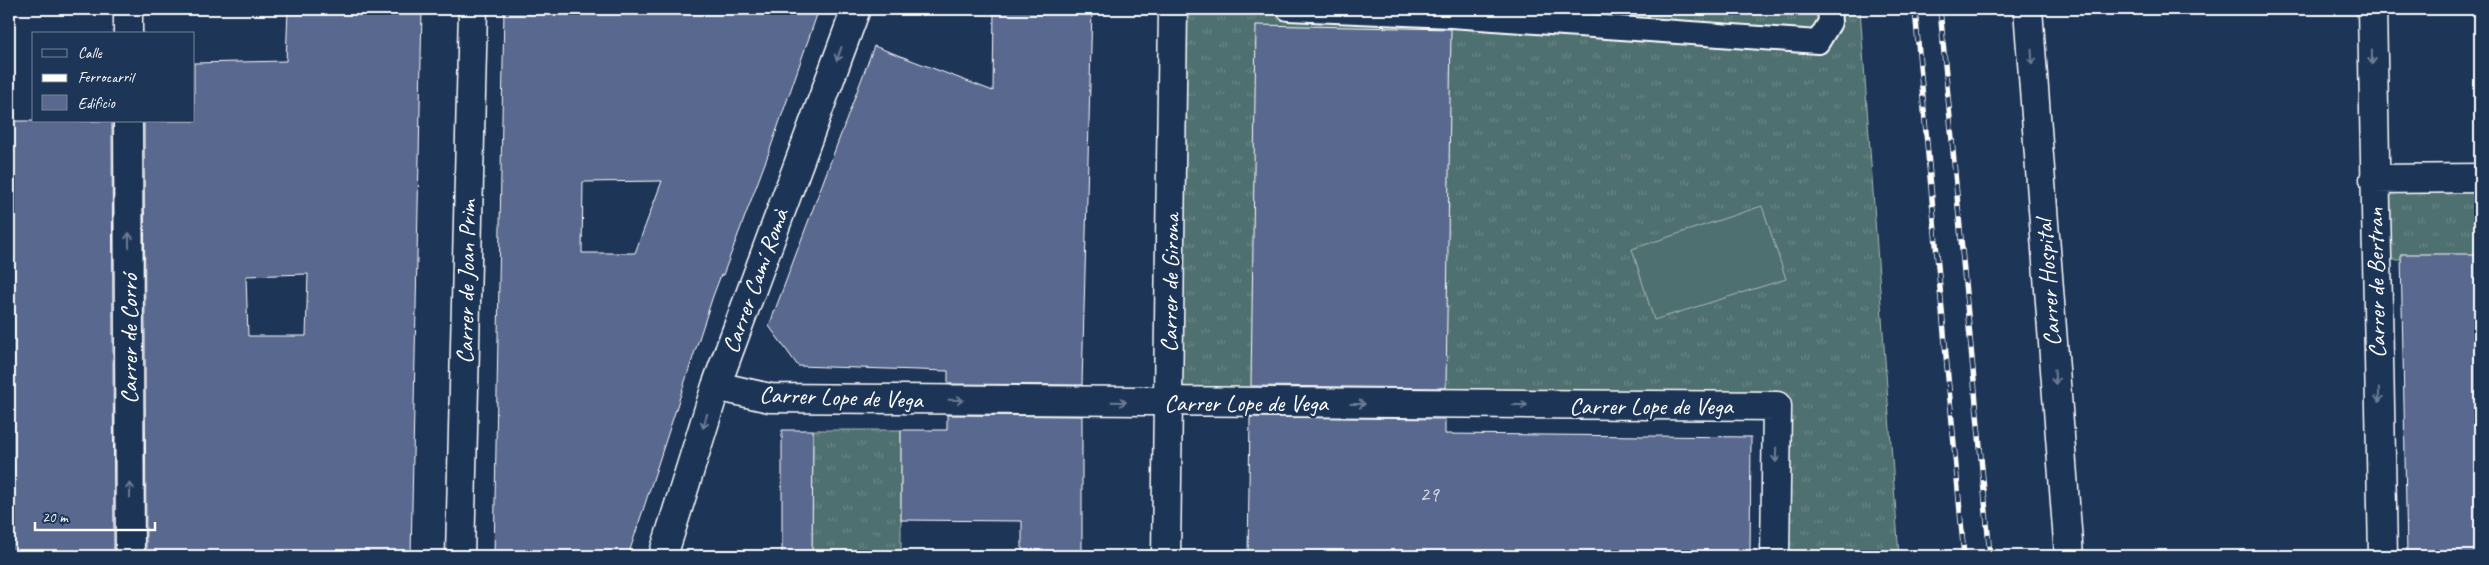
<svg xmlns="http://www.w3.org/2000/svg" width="2489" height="565" font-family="Caveat,sans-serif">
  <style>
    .grass { fill: url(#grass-tufts); stroke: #a8b8b7 }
    .pitch { fill: #50706f; stroke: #a8b8b7 }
    .building { fill: #59688f; stroke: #fff; fill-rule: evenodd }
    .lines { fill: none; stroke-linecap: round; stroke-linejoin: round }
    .lane-casing { stroke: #fff; stroke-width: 26 }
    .street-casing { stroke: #fff; stroke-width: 31 }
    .secondary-casing { stroke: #fff; stroke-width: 31 }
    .lane { stroke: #1d3557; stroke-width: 22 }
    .street { stroke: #1d3557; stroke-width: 28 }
    .secondary { stroke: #1d3557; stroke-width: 28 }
    .rail-casing { stroke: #fff; stroke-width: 5.5 }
    .rail { stroke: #1d3557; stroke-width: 4; stroke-dasharray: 11; stroke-linecap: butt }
    .oneway { stroke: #6c7c92 }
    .labels { text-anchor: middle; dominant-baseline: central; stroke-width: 5; stroke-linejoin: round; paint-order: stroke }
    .number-label { font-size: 21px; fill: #d6d9e3 }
    .street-label { font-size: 24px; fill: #fff; stroke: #1d3557 }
  </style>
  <defs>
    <pattern id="grass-tufts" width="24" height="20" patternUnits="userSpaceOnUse" patternTransform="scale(1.25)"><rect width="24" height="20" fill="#50706f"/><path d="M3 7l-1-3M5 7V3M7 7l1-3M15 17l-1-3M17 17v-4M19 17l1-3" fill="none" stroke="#6a8585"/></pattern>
  </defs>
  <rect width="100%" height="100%" fill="#1d3557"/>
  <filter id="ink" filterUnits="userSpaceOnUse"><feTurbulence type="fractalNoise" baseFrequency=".02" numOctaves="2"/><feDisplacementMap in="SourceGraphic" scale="10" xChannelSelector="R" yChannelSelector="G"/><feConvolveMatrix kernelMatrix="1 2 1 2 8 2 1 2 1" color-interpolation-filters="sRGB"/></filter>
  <g filter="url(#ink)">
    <path class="grass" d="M1173 9H1860L1899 556H1775L1777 407 1169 403Z
      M2480 169V260H2376L2374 170Z
      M813 430H901V556H812Z"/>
    <path class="pitch" d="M1762 206 1786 279 1654 320 1632 249Z"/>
    <path class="building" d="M288 9H422L411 556H146L144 121H194V63L286 61ZM308 274 306 336H248L246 276Z
      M504 9H819L768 155 723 275H721L713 296 628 556H494ZM662 181 635 253H582L583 182Z
      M994 9H1092L1082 385 948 384V371L798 366 769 326 874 46 993 91Z
      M1256 25 1451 29 1446 388 1251 386Z
      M9 121H112L114 556H9Z
      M2401 254H2480V556H2407Z
      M947 415 1082 416V556H1022V521L901 520V430H947Z
      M1250 417 1445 419V434L1751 437 1750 554 1374 551V556H1248Z
      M782 430H813L812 556H782Z"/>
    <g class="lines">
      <g class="lane-casing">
        <path id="lane" d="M1288 9 1451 16 1818 42 1830 22 1829 9"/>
      </g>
      <g class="street-casing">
        <path id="street" d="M2028 9 2069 556
          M2372 9 2383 556
          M128 34V9
          M128 121 130 556
          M2374 179 2480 178
          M716 386 770 398 1777 406 1775 556
          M663 556 716 386 856 9"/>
      </g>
      <g class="secondary-casing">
        <path id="secondary" d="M460 556 473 9
          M1166 556 1173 9"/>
      </g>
      <use href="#lane" class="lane"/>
      <use href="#street" class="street"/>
      <use href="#secondary" class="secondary"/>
      <g class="rail-casing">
        <path id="rail" d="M1915 9 1964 556
          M1940 9 1990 556"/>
      </g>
      <use href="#rail" class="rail"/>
    </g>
    <defs><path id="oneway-shaft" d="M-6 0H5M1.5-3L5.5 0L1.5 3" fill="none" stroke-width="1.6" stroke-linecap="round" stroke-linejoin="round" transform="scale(1.25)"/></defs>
    <g class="oneway">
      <use href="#oneway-shaft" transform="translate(839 54) rotate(110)"/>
      <use href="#oneway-shaft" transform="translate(2032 57) rotate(86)"/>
      <use href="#oneway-shaft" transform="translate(2372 57) rotate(89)"/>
      <use href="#oneway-shaft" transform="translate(129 240) rotate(-90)"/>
      <use href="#oneway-shaft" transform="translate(2055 377) rotate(86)"/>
      <use href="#oneway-shaft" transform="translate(2379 395) rotate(89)"/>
      <use href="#oneway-shaft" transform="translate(956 400) rotate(1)"/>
      <use href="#oneway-shaft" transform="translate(1119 402) rotate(1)"/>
      <use href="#oneway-shaft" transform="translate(1358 404)"/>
      <use href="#oneway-shaft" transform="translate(1520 405)"/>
      <use href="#oneway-shaft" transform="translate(705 421) rotate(107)"/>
      <use href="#oneway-shaft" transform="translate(1776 455) rotate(91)"/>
      <use href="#oneway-shaft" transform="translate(130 490) rotate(-90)"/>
    </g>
  </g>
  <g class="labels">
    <g class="number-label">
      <text x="1429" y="494">29</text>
    </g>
    <g class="street-label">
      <text transform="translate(755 281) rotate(-70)">Carrer Camí Romà</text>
      <text transform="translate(466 282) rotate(-89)">Carrer de Joan Prim</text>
      <text transform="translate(1170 283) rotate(-89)">Carrer de Girona</text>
      <text transform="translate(2048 283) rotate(-94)">Carrer Hospital</text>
      <text transform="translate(2376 283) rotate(-91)">Carrer de Bertran</text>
      <text transform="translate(129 339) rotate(-90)">Carrer de Corró</text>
      <text transform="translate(841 397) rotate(2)">Carrer Lope de Vega</text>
      <text x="1246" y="403">Carrer Lope de Vega</text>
      <text x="1651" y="406">Carrer Lope de Vega</text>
    </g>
  </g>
  <rect width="2489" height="565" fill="none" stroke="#1d3557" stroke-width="30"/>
  <rect x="15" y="15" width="2459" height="535" fill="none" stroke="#fff" stroke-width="2" filter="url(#ink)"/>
  <rect x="32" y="32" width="162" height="90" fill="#1d3557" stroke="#77869a"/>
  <rect x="42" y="49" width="25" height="8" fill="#1d3557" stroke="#77869a"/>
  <text x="78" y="58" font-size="15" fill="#ffffff">Calle</text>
  <rect x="42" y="74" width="25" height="8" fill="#ffffff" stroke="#77869a"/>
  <text x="78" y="82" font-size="15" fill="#ffffff">Ferrocarril</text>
  <rect x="42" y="95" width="25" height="15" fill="#59688f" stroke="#77869a"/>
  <text x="78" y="108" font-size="15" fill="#ffffff">Edificio</text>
  <path d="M35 522v8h120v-8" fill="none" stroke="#ffffff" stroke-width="2.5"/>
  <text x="42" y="522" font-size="15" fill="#ffffff" stroke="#1d3557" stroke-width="4" paint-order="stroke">20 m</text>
</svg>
